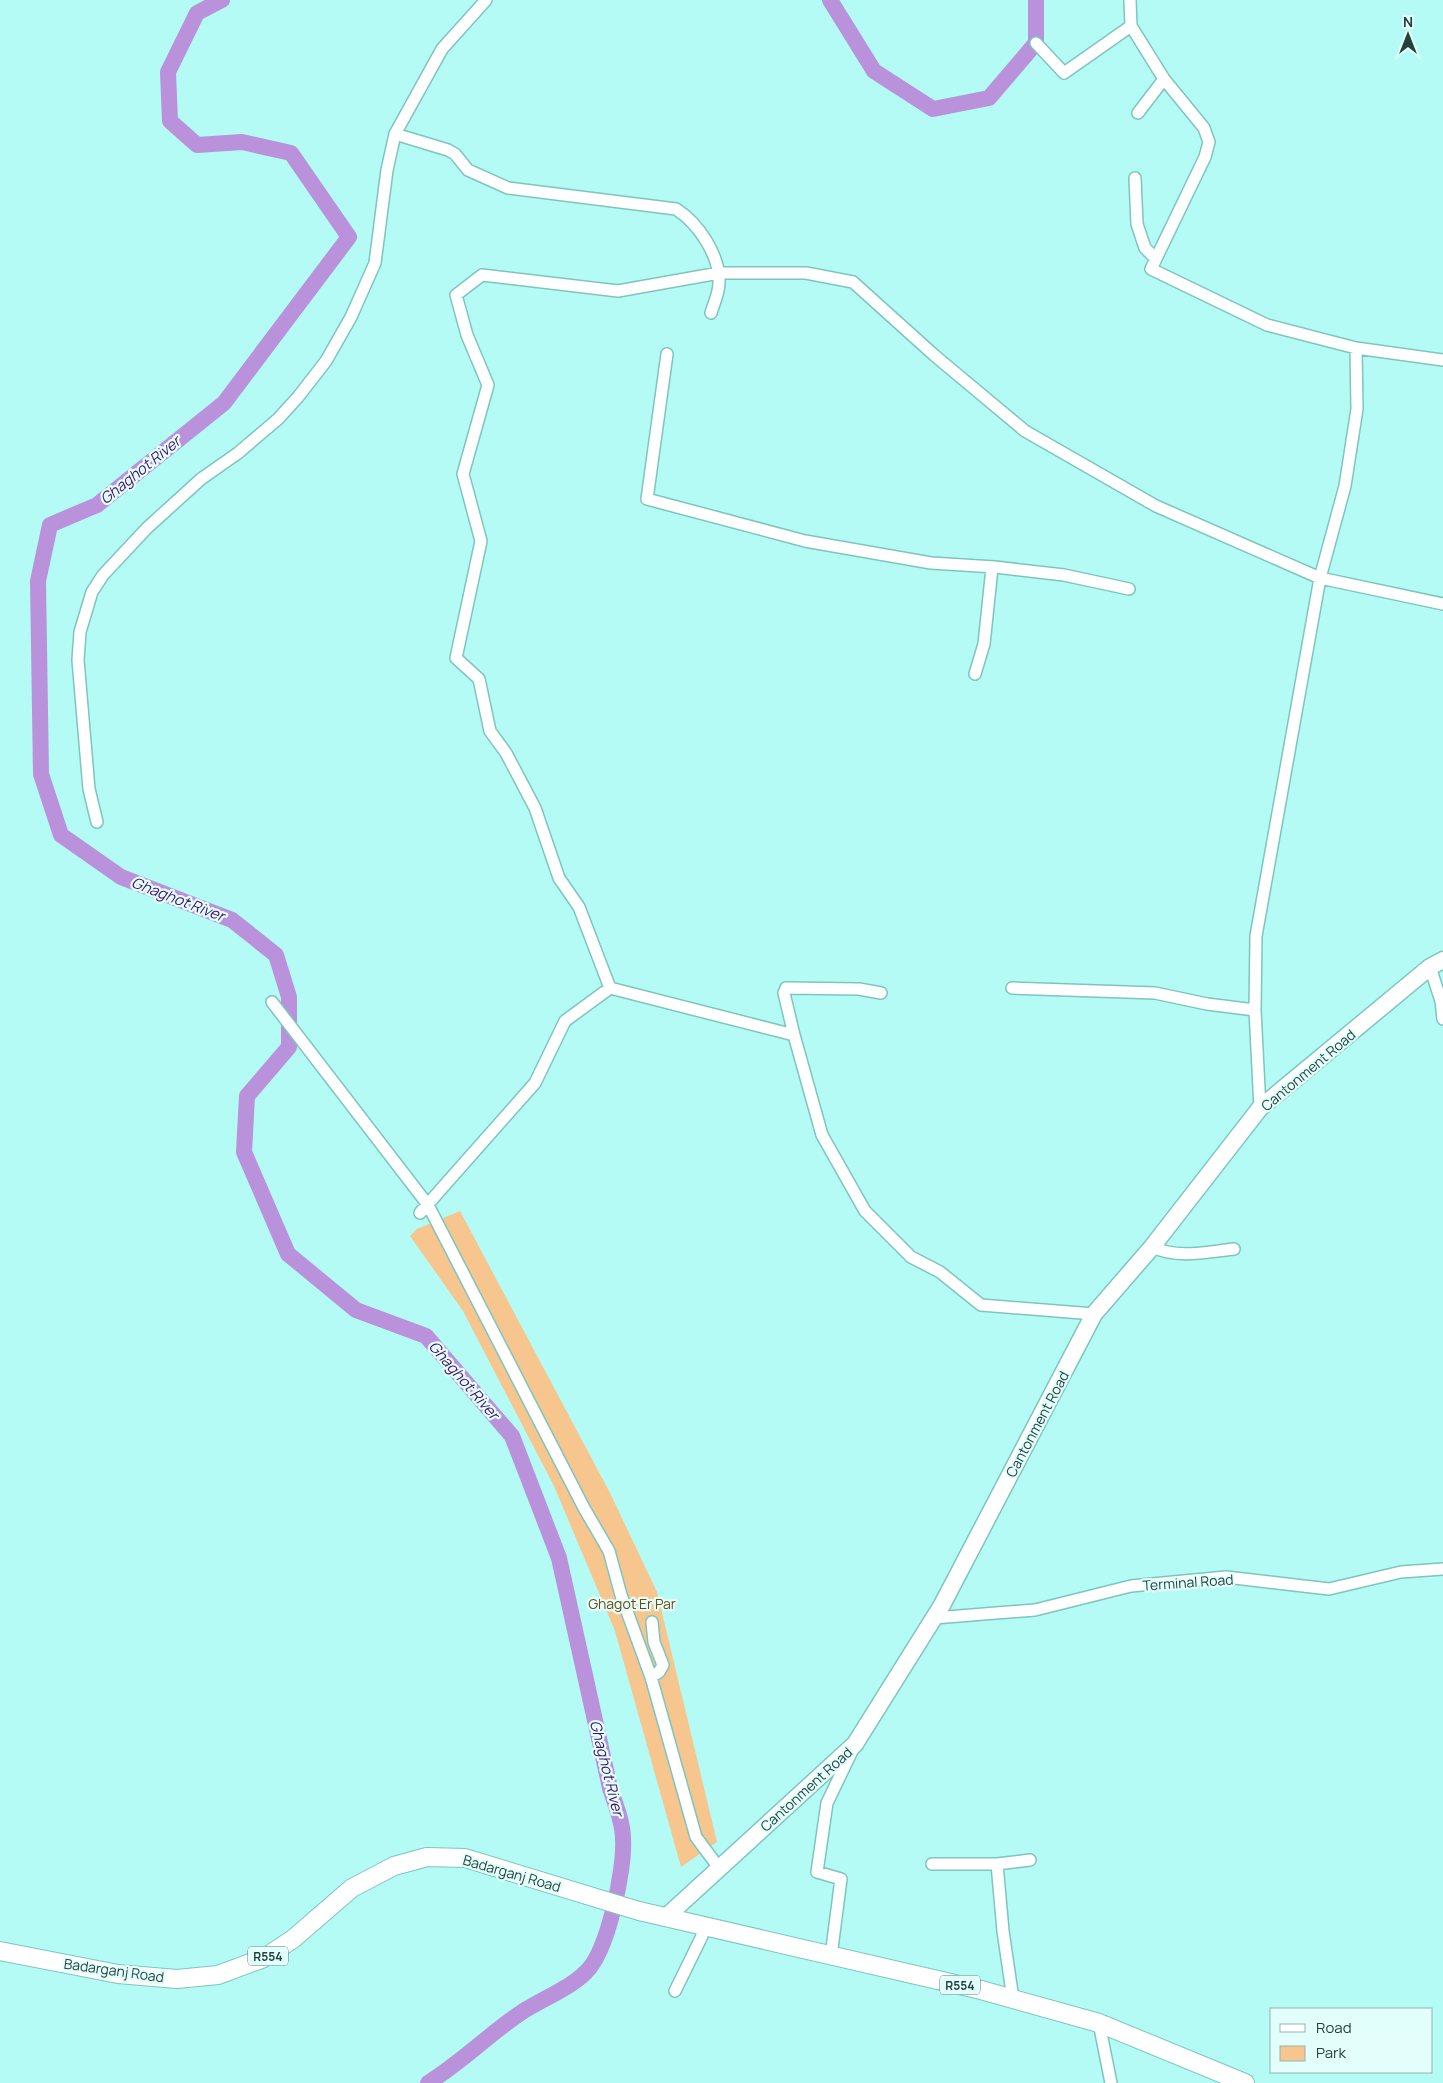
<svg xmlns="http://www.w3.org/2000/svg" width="1443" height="2083" font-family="Manrope,sans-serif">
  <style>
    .green { fill: #f7c58e }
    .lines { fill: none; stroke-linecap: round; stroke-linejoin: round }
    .river { stroke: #ba92dc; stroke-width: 16 }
    .street-casing { stroke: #7ec5be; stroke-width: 14 }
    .secondary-casing { stroke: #7ec5be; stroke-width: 19 }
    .primary-casing { stroke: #7ec5be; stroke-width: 20 }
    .street { stroke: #fff; stroke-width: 11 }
    .secondary { stroke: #fff; stroke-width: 16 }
    .primary { stroke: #fff; stroke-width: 18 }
    .labels { text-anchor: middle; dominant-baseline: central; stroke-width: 4.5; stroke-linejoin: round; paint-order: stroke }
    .shield { fill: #e3fffb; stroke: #5d7a77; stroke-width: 1 }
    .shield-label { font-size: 12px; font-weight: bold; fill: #24413f }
    .street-label { font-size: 14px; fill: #24413f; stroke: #e3fffb }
    .park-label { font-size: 14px; fill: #714812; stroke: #e3fffb }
    .water-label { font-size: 15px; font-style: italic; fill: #481069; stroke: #e3fffb }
  </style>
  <rect width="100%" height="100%" fill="#b3fbf4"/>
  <path class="green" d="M460 1211 610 1493 657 1592 717 1842 681 1867 615 1631 554 1486 463 1311 410 1236 417 1229Z"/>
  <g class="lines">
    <path class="river" d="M222 0 197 13 168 72 170 121 197 145 242 142 291 153 349 237 224 403 97 505 50 525 38 581 41 774 61 835 121 877 232 920 276 955 289 997V1047L247 1096 244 1152 288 1254 356 1310 426 1336 512 1436 559 1558 610 1788C615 1804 623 1821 623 1839 625 1869 608 1951 586 1972 569 1989 542 1999 522 2012 489 2034 462 2062 428 2083
      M830 0 874 71 933 109 989 98 1036 43V0"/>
    <g class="street-casing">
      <path id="street" d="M1130 0 1131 26 1164 79 1204 128 1209 142 1205 157 1151 269 1267 325 1356 348 1443 360
        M1036 43 1064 73 1131 26
        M1138 113 1164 79
        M395 134 448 150 455 154 468 170 508 188 676 209C698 223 720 255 719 283 719 293 714 303 711 313
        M1135 178 1137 224 1145 248 1156 259
        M667 354 647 499 805 541 931 563 995 567 1064 575 1129 589
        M975 674 984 644 992 568
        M97 822 89 789 78 660 80 632 92 592 103 575 147 528 201 479 238 453 278 419 298 397 326 361 351 317 375 263 387 170 395 134 442 49 486 0
        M1430 967 1441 1001 1443 1019
        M610 988 579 907 559 878 535 808 506 753 490 731 479 679 456 658 481 541 463 474 488 385 467 335 456 295 482 275 618 291 719 273H806L853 282 934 355 1025 431 1156 506 1320 578 1443 604
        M1012 988 1155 993 1207 1004 1255 1010
        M272 1002 428 1205 584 1508 609 1551 621 1595 651 1677 659 1672 663 1665 654 1642 652 1622
        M794 1035 784 993 786 988 859 989 881 993
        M1260 1108 1255 1010 1256 936 1320 578 1345 486 1357 409 1356 348
        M420 1213 535 1083 565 1021 610 988 794 1035 822 1135 865 1211 911 1257 940 1272 981 1305 1094 1314
        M1152 1247C1178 1259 1206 1252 1234 1249
        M934 1618 1035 1610 1131 1586 1226 1577 1329 1589 1401 1572 1443 1569
        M651 1677 696 1837 719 1868
        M932 1864H997L1030 1860
        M997 1864 1003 1931 1013 1999
        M831 1956 841 1879 817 1872 827 1803 852 1751
        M675 1991 702 1936V1925
        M1099 2023 1111 2083"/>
    </g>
    <g class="secondary-casing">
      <path id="secondary" d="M666 1917 855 1744 942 1605 1094 1314 1152 1247 1260 1108 1430 967 1443 960"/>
    </g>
    <g class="primary-casing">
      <path id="primary" d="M0 1951 118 1974 177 1979 218 1975 264 1958 293 1939 352 1888 394 1866 427 1857 465 1858 639 1911 981 1990 1099 2023 1245 2083"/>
    </g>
    <use href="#street" class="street"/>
    <use href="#secondary" class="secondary"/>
    <use href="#primary" class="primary"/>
  </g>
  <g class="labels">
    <g class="shield">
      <rect x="248" y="1946.5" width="40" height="19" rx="4"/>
      <rect x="940" y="1975.5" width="40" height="19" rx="4"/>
    </g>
    <g class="shield-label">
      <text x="268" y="1956">R554</text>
      <text x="960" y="1985">R554</text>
    </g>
    <g class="street-label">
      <text transform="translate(1308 1070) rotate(-40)">Cantonment Road</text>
      <text transform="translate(1037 1424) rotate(-62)">Cantonment Road</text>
      <text transform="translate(1188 1582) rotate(-4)">Terminal Road</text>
      <text transform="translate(806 1789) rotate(-42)">Cantonment Road</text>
      <text transform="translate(512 1873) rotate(16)">Badarganj Road</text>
      <text transform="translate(114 1970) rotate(8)">Badarganj Road</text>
    </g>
    <g class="park-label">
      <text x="632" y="1603">Ghagot Er Par</text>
    </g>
    <g class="water-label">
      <text transform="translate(140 470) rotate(-39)">Ghaghot River</text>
      <text transform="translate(178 899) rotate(21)">Ghaghot River</text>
      <text transform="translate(464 1380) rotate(49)">Ghaghot River</text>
      <text transform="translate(607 1768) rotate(76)">Ghaghot River</text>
    </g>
  </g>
  <rect x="1270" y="2008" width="162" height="65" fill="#e3fffb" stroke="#97b3b0"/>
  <rect x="1280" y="2024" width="25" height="8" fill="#ffffff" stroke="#97b3b0"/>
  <text x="1316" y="2033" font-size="15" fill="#24413f">Road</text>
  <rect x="1280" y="2046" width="25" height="15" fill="#f7c58e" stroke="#97b3b0"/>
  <text x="1316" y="2058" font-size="15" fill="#24413f">Park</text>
  <g transform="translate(1408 35)" stroke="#e3fffb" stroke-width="4" paint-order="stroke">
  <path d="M0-4L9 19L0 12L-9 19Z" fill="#24413f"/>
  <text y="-8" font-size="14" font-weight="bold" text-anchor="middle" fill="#24413f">N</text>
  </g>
</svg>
